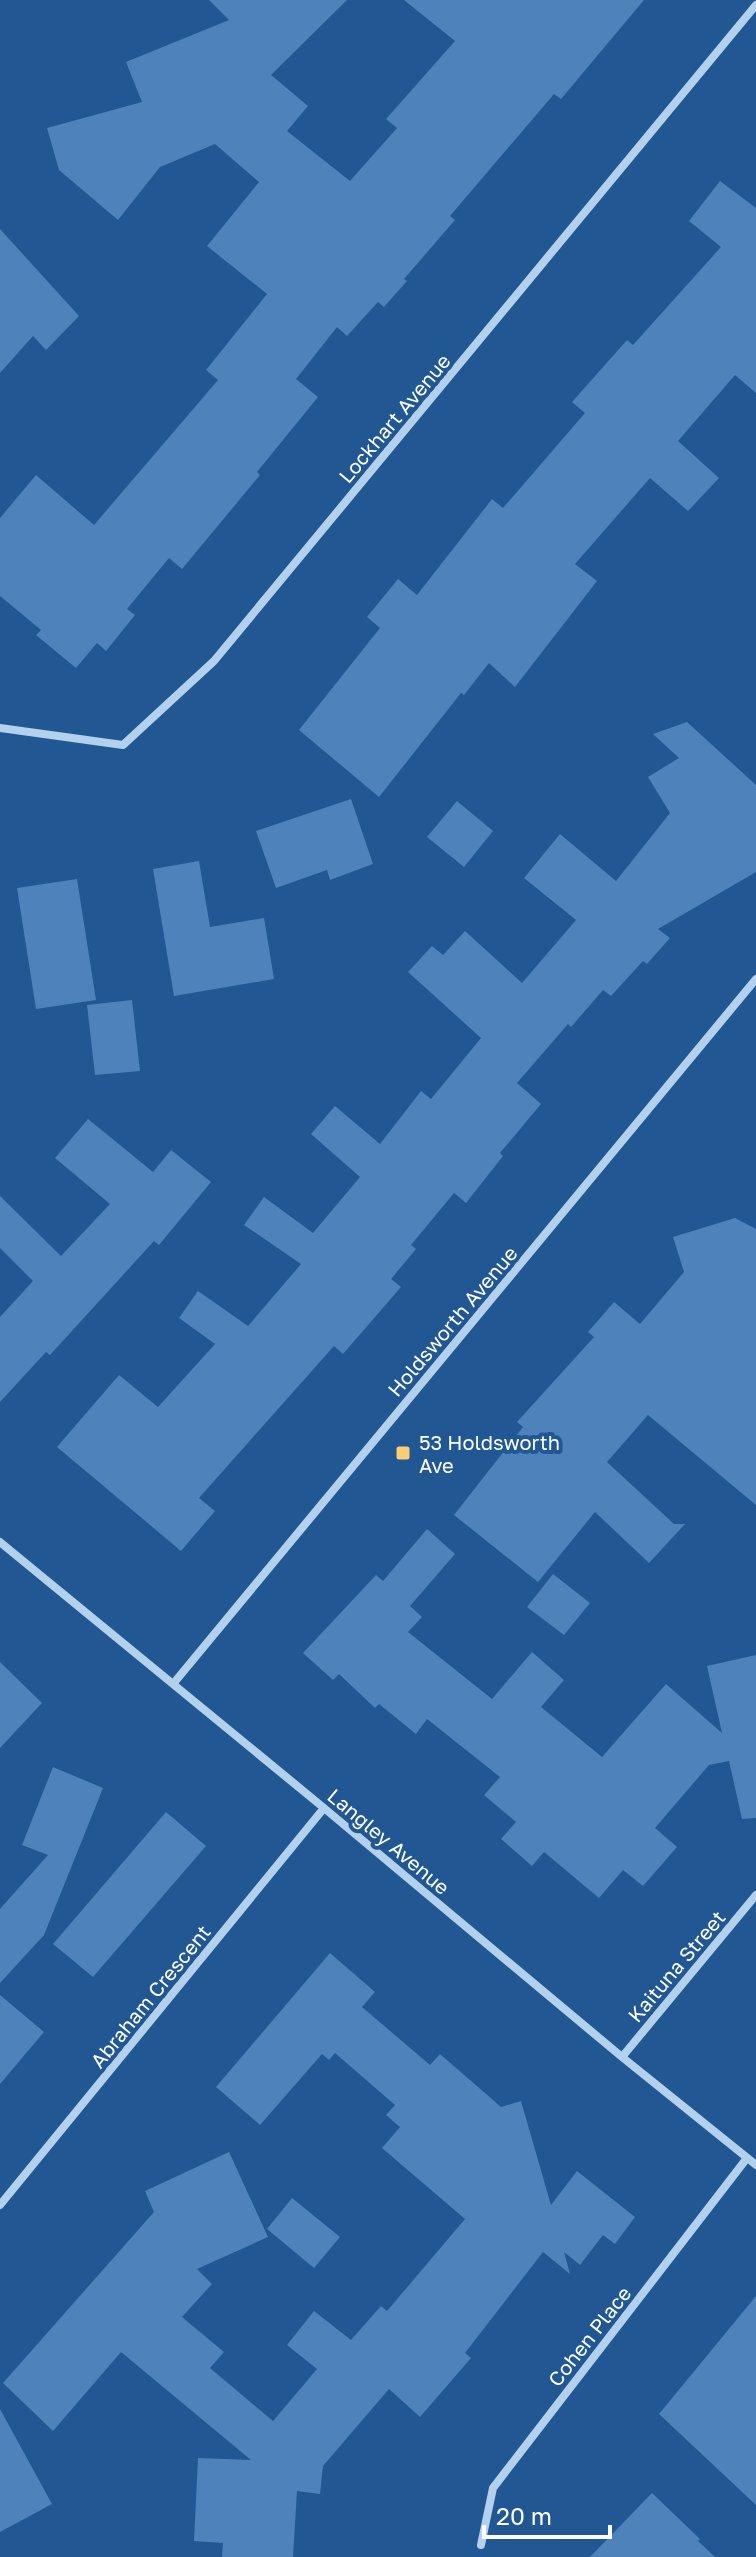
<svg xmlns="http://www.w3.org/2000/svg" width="756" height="2557" font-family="'Golos Text',sans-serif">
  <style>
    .building { fill: #4e82ba }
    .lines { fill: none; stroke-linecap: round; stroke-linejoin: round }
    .minor { stroke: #b3d0ed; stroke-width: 8 }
    .poi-dot { fill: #f9ce75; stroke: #215792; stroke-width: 3 }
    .labels { text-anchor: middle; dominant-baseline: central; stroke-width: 8; stroke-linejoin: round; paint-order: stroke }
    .street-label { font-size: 20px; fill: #fff; stroke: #215792 }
    .poi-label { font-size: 20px; fill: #fff; stroke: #215792; text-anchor: start }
  </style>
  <rect width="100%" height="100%" fill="#215792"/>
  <path class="building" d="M209 0H347L271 75 308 106 287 131 350 181 397 128 386 119 455 41 404 0H644L561 99 554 94 450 216 455 220 404 279 407 281 384 307 378 302 347 336 337 327 296 379 318 397 257 472 260 475 182 569 169 558 127 609 135 615 106 651 97 643 76 668 36 635 41 630 0 596V518L36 475 94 525 218 380 206 370 267 294 207 246 259 182 215 144 160 167 118 220 59 170 47 128 142 102 126 62 229 20Z
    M720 181 756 208V393L735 375 678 441 719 478 688 511 650 478 575 564 597 581 515 687 489 663 464 695 461 693 379 797 299 730 380 628 367 617 398 579 417 595 492 499 503 508 585 413 572 402 627 340 633 345 721 247 689 221Z
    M0 229 79 316 46 350 33 336 0 373Z
    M687 722 756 785V872L658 929 670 938 647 964 643 961 611 996 603 990 571 1027 568 1024 517 1083 541 1104 500 1153 503 1156 466 1203 454 1193 411 1245 416 1249 391 1279 401 1287 343 1354 334 1346 199 1498 215 1511 181 1551 57 1447 119 1375 158 1407 215 1344 179 1318 198 1291 248 1326 301 1264 244 1225 264 1197 313 1233 360 1177 311 1134 335 1106 380 1144 421 1091 431 1099 481 1038 408 972 432 946 443 955 465 931 522 983 576 920 524 878 560 834 616 881 670 813 648 777 679 758 653 734Z
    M351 799 373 864 330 880 327 870 276 888 256 831Z
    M457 801 493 831 464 867 427 837Z
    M199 861 210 927 264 918 274 979 174 996 153 869Z
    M77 879 96 1000 36 1009 17 888Z
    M132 1000 140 1071 95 1075 87 1005Z
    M88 1119 153 1172 171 1150 211 1182 159 1245 154 1241 50 1355 46 1352 0 1402V1317L33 1281 0 1248V1196L61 1256 110 1204 55 1158Z
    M735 1218 756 1229V1505L648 1415 607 1462 674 1524H685L649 1563 595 1512 538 1582 454 1515 523 1427 517 1422 594 1337 588 1332 614 1302 640 1324 684 1272 673 1237Z
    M427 1529 455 1554 410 1606 422 1617 408 1632 492 1699 532 1652 564 1680 541 1707 602 1757 666 1684 722 1733 707 1666 756 1655V1818L742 1819 729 1761 709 1765 655 1828 677 1847 643 1886 623 1870 599 1898 544 1852 532 1866 501 1839 516 1822 484 1795 500 1777 427 1719 416 1734 379 1704 375 1708 339 1674 333 1680 303 1653 376 1575 383 1581Z
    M553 1574 590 1603 564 1635 527 1607Z
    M0 1662 42 1703 0 1748Z
    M53 1767 103 1788 44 1935 0 1983V1909L48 1855 22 1845Z
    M166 1812 206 1846 93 1977 53 1944Z
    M330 1953 375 1992 362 2007 430 2065 440 2054 501 2107 521 2101 551 2205 577 2171 635 2217 615 2244 603 2235 580 2265 564 2252 570 2274 543 2252 465 2353 471 2358 420 2417 389 2389 323 2466 320 2494 297 2491 293 2557H222L223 2543 194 2541 198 2458 251 2460 121 2352 53 2431 3 2383 154 2212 145 2191 229 2152 268 2237 197 2269 212 2284 182 2317 224 2352 210 2368 273 2421 317 2369 287 2345 314 2311 351 2340 381 2306 387 2311 465 2219 382 2148 400 2127 386 2115 395 2105 335 2053 329 2060 322 2054 260 2125 216 2087Z
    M0 1995 44 2032 0 2084Z
    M292 2198 340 2237 314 2268 267 2229Z
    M756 2296V2505L659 2414Z
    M0 2409 52 2504 0 2532Z
    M652 2493 700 2539 698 2541 715 2557H590Z"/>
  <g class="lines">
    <path class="minor" d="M0 728 123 745 214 661 756 5
      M0 1542 324 1808 622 2057 756 2165
      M173 1684 756 979
      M622 2057 756 1895
      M0 2205 324 1808
      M481 2545 493 2488 747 2158"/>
  </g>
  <rect class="poi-dot" x="395" y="1445" width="16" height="16" rx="4"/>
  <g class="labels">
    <g class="street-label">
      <text transform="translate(394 418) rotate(-50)">Lockhart Avenue</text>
      <text transform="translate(452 1321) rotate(-50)">Holdsworth Avenue</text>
      <text transform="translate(389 1841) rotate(40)">Langley Avenue</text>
      <text transform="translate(676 1966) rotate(-50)">Kaituna Street</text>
      <text transform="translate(150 1996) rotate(-51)">Abraham Crescent</text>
      <text transform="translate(589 2336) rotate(-52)">Cohen Place</text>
    </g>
    <g class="poi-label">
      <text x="419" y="1442">53 Holdsworth<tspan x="419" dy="23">Ave</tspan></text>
    </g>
  </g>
  <path d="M484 2525v12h126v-12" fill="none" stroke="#ffffff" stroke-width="4"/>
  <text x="496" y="2525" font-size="24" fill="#ffffff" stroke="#215792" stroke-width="6" paint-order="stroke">20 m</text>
</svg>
